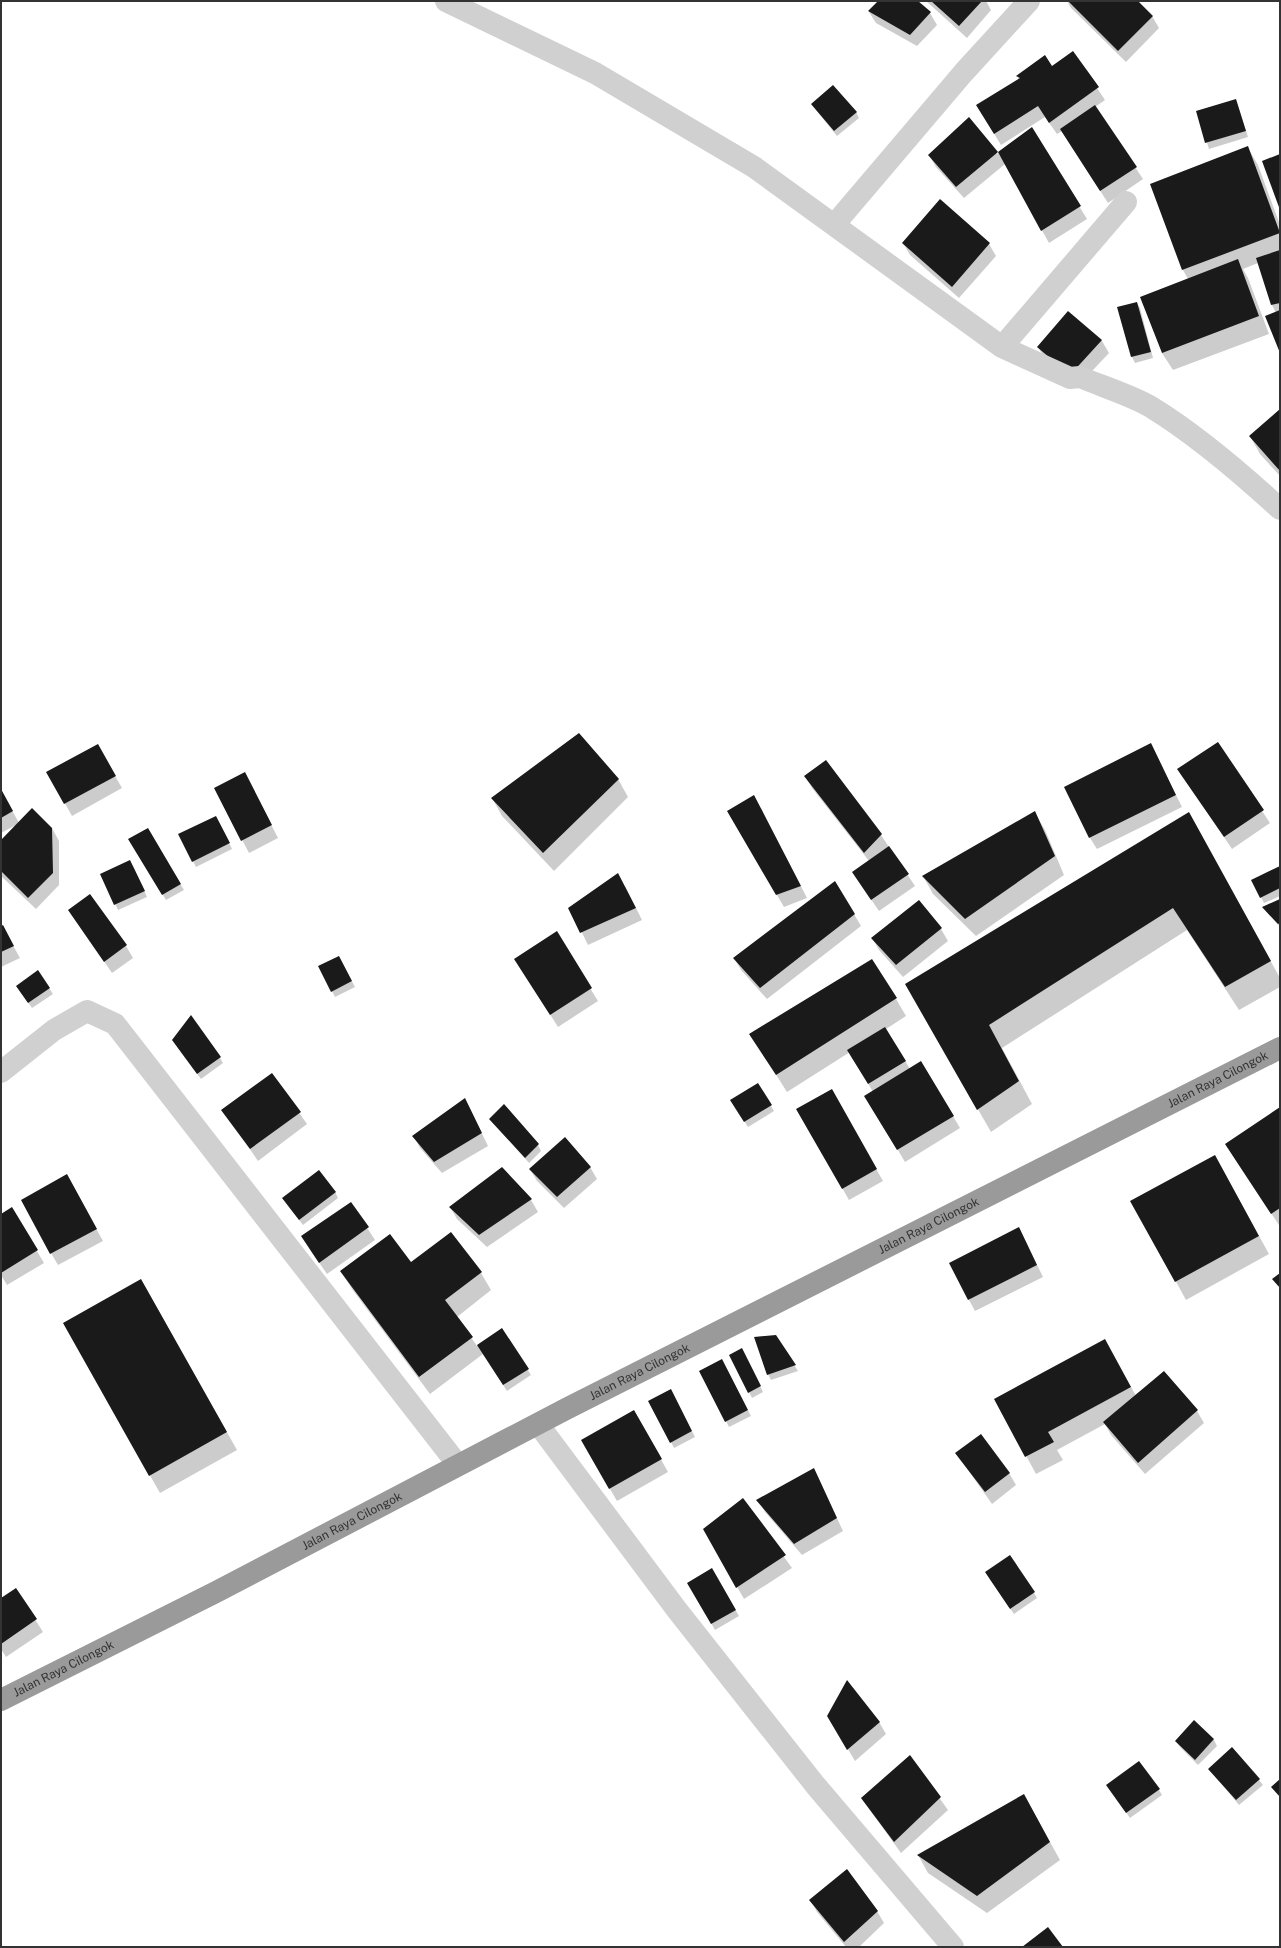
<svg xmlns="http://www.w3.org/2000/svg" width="1281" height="1948" font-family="'Public Sans',sans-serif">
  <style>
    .shadow { fill: #0003 }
    .building { fill: #1a1a1a }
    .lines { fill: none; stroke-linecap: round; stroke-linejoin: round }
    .street { stroke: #d0d0d0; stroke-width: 22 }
    .highway { stroke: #9a9a9a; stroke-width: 22 }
    .labels { text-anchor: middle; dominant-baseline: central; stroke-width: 4; stroke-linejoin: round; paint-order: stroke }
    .street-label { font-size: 12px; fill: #333; stroke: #fff }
  </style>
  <rect width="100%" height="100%" fill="#fff"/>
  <path class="shadow" d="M879 1H917L930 13 937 25 917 46 876 23 869 12Z
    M926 1H986L991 10 967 38Z
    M1067 1H1137L1152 16 1159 28 1126 62 1071 8Z
    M1073 52 1105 100 1095 107 1143 179 1108 203 1062 131 1057 134 1045 117 1001 145 984 117 1019 80 1018 77 1052 67Z
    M1236 100 1248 137 1209 149 1197 111Z
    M812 105 856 112 859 118 837 136Z
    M969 119 997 154 1032 129 1087 219 1049 243 1005 164 964 198 936 167 929 155Z
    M1248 148 1258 165 1280 225V350L1276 313 1272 305 1258 263 1243 269 1248 278 1269 334 1173 370 1162 353 1188 279 1183 270 1151 185Z
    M940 201 989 244 996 256 959 298 910 255 903 243Z
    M1137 303 1140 308 1153 358 1135 363 1132 357 1118 308Z
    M1068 312 1102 341 1109 353 1077 387 1045 359 1038 347Z
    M1280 410V476L1260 454 1250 436Z
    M1217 743 1270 823 1232 849 1186 781Z
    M1151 745 1182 807 1097 849 1090 838Z
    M104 757 122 788 72 816 48 773Z
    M805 776 881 835 915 886 879 911 853 873 869 861 812 788Z
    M618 779 628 797 554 871 502 816 492 798Z
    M251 785 278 838 249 853 215 788Z
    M1 790 19 823 52 828 59 841V885L36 909 1 876V841L16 825 1 833Z
    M761 808 807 898 784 907 728 812Z
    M1035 813 1045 830 1064 875 976 936 933 894 923 876Z
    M219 823 232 849 196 867 193 861Z
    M147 829 184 890 166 900 130 839Z
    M1201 836 1280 978V987L1239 1010 1187 930 1002 1048 1032 1104 991 1132 907 985Z
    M133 866 147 897 118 910 101 874Z
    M1280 867V896L1264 903 1252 880Z
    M835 882 861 926 767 999 741 970 734 958Z
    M625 886 642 920 588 945 570 908Z
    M1280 900V927L1263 908Z
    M919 902 941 929 948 941 903 977 879 950 872 938Z
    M69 910 126 946 133 958 112 973Z
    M1 924 20 958 1 967Z
    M556 933 598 1001 558 1027 523 971Z
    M342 963 355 987 335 997 320 967Z
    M38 972 53 994 32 1008 21 992Z
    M896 999 906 1016 886 1029 910 1069 921 1062 960 1128 905 1162 873 1108V1092L850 1052 787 1092 751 1035Z
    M177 1046 220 1058 223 1063 201 1079Z
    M272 1074 307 1124 258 1161 223 1110Z
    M758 1084 774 1111 748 1127 731 1100Z
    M831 1090 883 1181 849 1200 797 1109Z
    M465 1099 488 1146 442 1173 420 1148 414 1136Z
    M1280 1108V1224L1279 1225 1226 1145Z
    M490 1119 538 1145 541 1151 529 1163Z
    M590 1167 597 1179 564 1208 537 1181 530 1169Z
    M502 1168 531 1200 538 1212 487 1247 457 1219 450 1207Z
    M1225 1174 1269 1254 1186 1300 1132 1201Z
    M73 1187 103 1241 58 1265 51 1253Z
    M335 1192 338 1198 303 1225 287 1204Z
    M351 1203 375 1240 327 1274 309 1248Z
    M12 1209 44 1263 7 1285 1 1275V1215Z
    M1025 1240 1043 1277 975 1311 969 1300Z
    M411 1263 481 1273 491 1290 457 1317 477 1346 502 1330 531 1375 507 1391 483 1354 430 1394 352 1289 341 1271Z
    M141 1280 237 1450 160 1493 64 1324Z
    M776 1336 798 1371 771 1380 768 1374Z
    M745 1355 763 1392 752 1398 749 1392Z
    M1115 1358 1136 1396 1163 1372 1197 1411 1204 1423 1145 1474 1111 1435 1105 1424 1057 1450 1063 1460 1036 1474 996 1400Z
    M725 1366 751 1416 729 1427 726 1421Z
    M674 1396 695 1437 674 1448 671 1442Z
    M634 1411 668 1472 617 1501 582 1441Z
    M956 1453 1009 1473 1016 1485 992 1504Z
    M814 1469 843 1531 802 1555 765 1512 758 1500Z
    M743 1500 792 1568 744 1599 704 1529Z
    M711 1569 739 1616 715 1630 688 1583Z
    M989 1578 1034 1593 1037 1598 1014 1614Z
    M16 1589 43 1632 6 1657 1 1649V1599Z
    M828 1716 879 1722 886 1734 855 1761Z
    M1194 1722 1214 1740 1217 1746 1198 1765 1180 1747 1176 1741Z
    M910 1757 948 1810 901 1853 862 1799Z
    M1209 1769 1259 1780 1263 1785 1239 1805Z
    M1107 1785 1159 1790 1162 1795 1130 1818Z
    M1034 1813 1060 1860 987 1913 928 1873 918 1855Z
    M811 1901 877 1911 884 1923 859 1947H846L817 1912Z"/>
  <path class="building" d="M878 1H918L931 12 910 35 868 11Z
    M931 1H982L959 26Z
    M1068 1H1138L1153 16 1118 51Z
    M1073 51 1099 87 1049 123 1038 106 994 134 976 105 1020 78 1016 76 1045 55 1052 66Z
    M833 85 857 112 834 131 811 104Z
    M1236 99 1246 131 1205 143 1196 111Z
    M1095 105 1137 167 1100 191 1060 129Z
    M969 117 998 152 956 187 928 155Z
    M1032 127 1081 206 1041 231 998 152Z
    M1248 146 1280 233 1182 270 1150 184Z
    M1280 154V210L1262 161Z
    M940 199 990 243 952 287 902 243Z
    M1280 250V303L1271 305 1256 258Z
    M1238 259 1259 316 1162 353 1140 297Z
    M1137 302 1151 352 1131 357 1117 307Z
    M1280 310V353L1265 316Z
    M1068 311 1102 340 1070 375 1037 347Z
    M1280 409V471L1249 436Z
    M579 733 619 779 543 853 491 798Z
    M1218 742 1264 810 1224 837 1177 769Z
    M1151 743 1176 795 1089 838 1064 787Z
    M98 744 116 776 64 804 46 772Z
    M826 760 882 834 864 853 804 776Z
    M245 772 272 825 241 841 214 788Z
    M1 789 13 811 1 818Z
    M754 795 801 886 776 895 727 811Z
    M32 808 52 828 53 873 28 898 1 871V840Z
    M1035 811 1055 856 965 919 922 876Z
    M1189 812 1271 961 1225 987 1173 908 989 1025 1019 1081 977 1110 905 984Z
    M216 816 230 843 192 862 178 834Z
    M148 828 181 884 162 895 128 839Z
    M889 846 909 874 871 900 852 872Z
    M130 860 145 891 114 905 100 874Z
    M1280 866V888L1260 898 1251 880Z
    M618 873 636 908 580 933 568 908Z
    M835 881 855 914 760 988 733 958Z
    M90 894 127 945 104 962 68 910Z
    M1280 899V923L1278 924 1262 907Z
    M919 900 942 928 896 965 871 938Z
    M3 925 14 946 1 952V926Z
    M557 931 592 988 550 1015 514 959Z
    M339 956 352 981 331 992 318 966Z
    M872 959 897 998 776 1075 749 1034Z
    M38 970 50 988 28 1003 16 986Z
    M191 1015 221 1057 197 1074 172 1040Z
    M885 1027 906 1061 868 1084 847 1050Z
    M921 1061 954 1116 897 1150 864 1096Z
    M272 1073 301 1112 250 1149 221 1110Z
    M758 1083 772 1105 744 1122 730 1100Z
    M832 1089 877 1169 842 1189 796 1109Z
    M465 1098 482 1133 434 1162 412 1136Z
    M504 1104 539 1144 525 1158 489 1119Z
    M1280 1107V1208L1271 1214 1225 1144Z
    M565 1137 591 1167 557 1197 529 1169Z
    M1215 1155 1259 1236 1175 1282 1130 1201Z
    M502 1167 532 1199 479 1235 449 1207Z
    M319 1170 336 1192 299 1220 282 1198Z
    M67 1174 97 1229 50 1254 21 1200Z
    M351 1202 369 1227 319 1263 301 1236Z
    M12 1207 38 1250 1 1273V1214Z
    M1019 1227 1037 1265 968 1300 949 1263Z
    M451 1232 482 1272 445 1300 473 1337 419 1377 340 1271 390 1234 411 1262Z
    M1280 1273V1288L1272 1279Z
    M141 1279 227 1432 149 1476 63 1323Z
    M502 1328 529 1369 503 1385 477 1345Z
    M776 1335 796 1365 767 1375 754 1337Z
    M1105 1339 1131 1387 1048 1432 1054 1442 1025 1457 994 1399Z
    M742 1348 761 1386 748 1393 729 1355Z
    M722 1359 748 1410 725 1422 699 1371Z
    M1164 1371 1198 1410 1138 1463 1103 1422Z
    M671 1389 692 1431 670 1443 648 1401Z
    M634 1410 662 1459 609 1489 581 1440Z
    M981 1434 1010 1473 985 1492 955 1453Z
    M814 1468 837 1518 794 1544 756 1500Z
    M743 1498 786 1555 736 1588 703 1529Z
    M1010 1555 1035 1592 1010 1609 985 1572Z
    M712 1568 736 1610 711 1624 687 1583Z
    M16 1588 37 1619 1 1644V1598Z
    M847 1680 880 1722 847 1750 827 1716Z
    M1194 1720 1214 1739 1195 1760 1175 1741Z
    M1232 1747 1260 1779 1236 1800 1208 1769Z
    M910 1755 941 1797 894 1842 861 1798Z
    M1139 1761 1160 1789 1126 1813 1106 1785Z
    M1280 1779V1797L1271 1787Z
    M1024 1794 1050 1842 977 1896 917 1855Z
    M847 1869 878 1911 844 1942 809 1900Z
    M1048 1927 1063 1947H1022Z"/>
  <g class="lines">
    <path class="street" d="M446 1 595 73 754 167 1002 347 1070 378 1080 377C1101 386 1133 396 1151 407 1195 434 1242 474 1280 509
      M834 225 964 72 1029 1
      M1002 347 1126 202
      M1 1072 54 1030 87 1011 115 1024 458 1465
      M538 1424 677 1610 816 1786 953 1947"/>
    <path class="highway" id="s1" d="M1 1700 216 1592 566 1409 1280 1048"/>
  </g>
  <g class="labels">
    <g class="street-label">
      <text stroke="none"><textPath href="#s1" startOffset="1366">Jalan Raya Cilongok</textPath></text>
      <text stroke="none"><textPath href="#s1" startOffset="1042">Jalan Raya Cilongok</textPath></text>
      <text stroke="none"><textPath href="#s1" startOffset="718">Jalan Raya Cilongok</textPath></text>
      <text stroke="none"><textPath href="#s1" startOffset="394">Jalan Raya Cilongok</textPath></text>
      <text stroke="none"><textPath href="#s1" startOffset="70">Jalan Raya Cilongok</textPath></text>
    </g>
  </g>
  <rect width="1281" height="1948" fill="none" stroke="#333333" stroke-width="4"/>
</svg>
